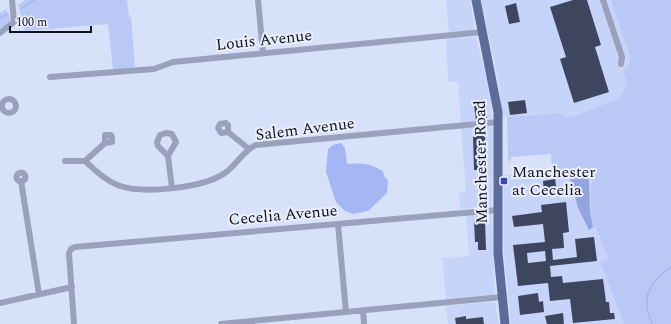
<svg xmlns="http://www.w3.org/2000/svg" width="671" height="324" font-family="Spectral,serif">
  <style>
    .built { fill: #c7d4fa }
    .green { fill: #bac8f5 }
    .forest { fill: #93a5e0 }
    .water { fill: #a4b6f3 }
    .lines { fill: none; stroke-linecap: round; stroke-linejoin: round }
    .stream { stroke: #a4b6f3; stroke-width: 1.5 }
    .building { fill: #3d455f; fill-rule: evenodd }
    .minor { stroke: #99a1bc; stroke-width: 6 }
    .primary { stroke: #5d6b99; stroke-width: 9 }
    .poi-dot { fill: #3848bb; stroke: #eaeefb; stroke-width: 1.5 }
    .labels { text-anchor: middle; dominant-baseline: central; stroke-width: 4; stroke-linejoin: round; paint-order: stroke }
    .street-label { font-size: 16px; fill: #10141e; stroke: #eaeefb }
    .poi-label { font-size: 16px; fill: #10141e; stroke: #eaeefb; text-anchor: start }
  </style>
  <rect width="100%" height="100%" fill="#d8e1fa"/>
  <path class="built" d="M446 0H470L475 29 449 33Z
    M481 0H611L630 56 629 65 626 68 628 85 620 98 571 117H566L560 113 503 117 498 79Z
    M476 37 488 85 492 118 461 123 458 82H448L446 39Z
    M490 125 493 128 492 206 460 209 459 193 466 192 461 128Z
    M592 169 590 213 593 227 596 226 608 259 600 262 624 324H511L504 255V175Z
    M491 213 492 215 495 293 493 295 446 299 442 258 469 256 466 214Z
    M495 302 499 324H448L446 306Z"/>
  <path class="green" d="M26 0H127L129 17H131L135 67 113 70 108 24 25 31 18 5Z
    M611 0H671V324H624L600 262 608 259 596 227H593L590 213 592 169 552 172 551 154 511 157 510 162 508 161 507 117 560 113 566 117H571L620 98 627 85 623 70 629 65 630 56Z
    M6 9 11 19 10 23 0 30V13Z"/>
  <path class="forest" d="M578 173 586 175 589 178 590 213 593 227 589 230 578 208 570 178V175Z"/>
  <path class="water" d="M341 143 345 148 347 164C364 163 368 163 383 171L384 176 388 180 387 193 368 211 353 214 345 211 336 202 326 172 328 149 333 145Z"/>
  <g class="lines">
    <path class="stream" d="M22 8 34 0
      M0 18 8 14
      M652 324C640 298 649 282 671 267"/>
  </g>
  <path class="building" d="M573 0H587L601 45 595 47 609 92 574 103 560 59 566 57 550 7Z
    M516 3 520 22 509 24 505 6Z
    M525 100 527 113 510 115 508 102Z
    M486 104 487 118 476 120 474 105Z
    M473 136H485L486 170H474Z
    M555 179 557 192 544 193 543 181Z
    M566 202 569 232 563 233 564 248 552 249 553 260 577 257 575 239 594 237 597 261 550 266 551 277 562 276 563 283 603 279 606 302H609L610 313H614L615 319 573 323 570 299 550 301 548 283 518 286 513 245 545 242 543 224 514 227 512 216 542 212 541 205ZM545 251 546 261 528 263 527 253Z
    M480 219H485L486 250H478V242H475L474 221H480Z
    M538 293 539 302 543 301 544 312 520 315 518 296Z
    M563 313 564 324H547L545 316Z
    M466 316V319L483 317 484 324H456L455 318Z"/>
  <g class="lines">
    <path class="minor" d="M258 0 263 52
      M603 0 622 57 621 64
      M0 33 14 22 12 0
      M50 77 154 69 173 62 483 32
      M2 106a7 7 0 1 1 14 0a7 7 0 1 1-14 0Z
      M228 132 221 133 218 128 220 124 226 123 228 125V132L249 149
      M168 156 176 142 172 134 166 133 160 135 157 142 158 146 168 156 172 188
      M65 161H85C96 171 106 181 120 186 145 194 203 188 225 173 235 166 246 148 256 145L498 122
      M85 161 105 143V135H111L112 137V142L105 143
      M16.5 177a4.5 4.5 0 1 1 9 0a4.5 4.5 0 1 1-9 0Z
      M21 181 39 294
      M338 224 346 312
      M0 303 72 287
      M363 310 364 324
      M74 324 69 253 71 249 75 247 498 210
      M221 324 502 297"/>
    <path class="primary" d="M476 0 498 112V253L505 324"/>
  </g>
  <rect class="poi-dot" x="500" y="177" width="8" height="8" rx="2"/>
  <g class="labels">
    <g class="street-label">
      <text transform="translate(264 40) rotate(-6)">Louis Avenue</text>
      <text transform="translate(305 129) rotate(-7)">Salem Avenue</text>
      <text transform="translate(481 162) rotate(-91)">Manchester Road</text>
      <text transform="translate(283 215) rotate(-5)">Cecelia Avenue</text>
    </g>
    <g class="poi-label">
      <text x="512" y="172">Manchester<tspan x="512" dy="18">at Cecelia</tspan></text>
    </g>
  </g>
  <path d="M10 26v6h81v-6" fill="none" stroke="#10141e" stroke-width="2"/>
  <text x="16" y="26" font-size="12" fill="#10141e" stroke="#eaeefb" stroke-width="3" paint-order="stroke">100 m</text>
</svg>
